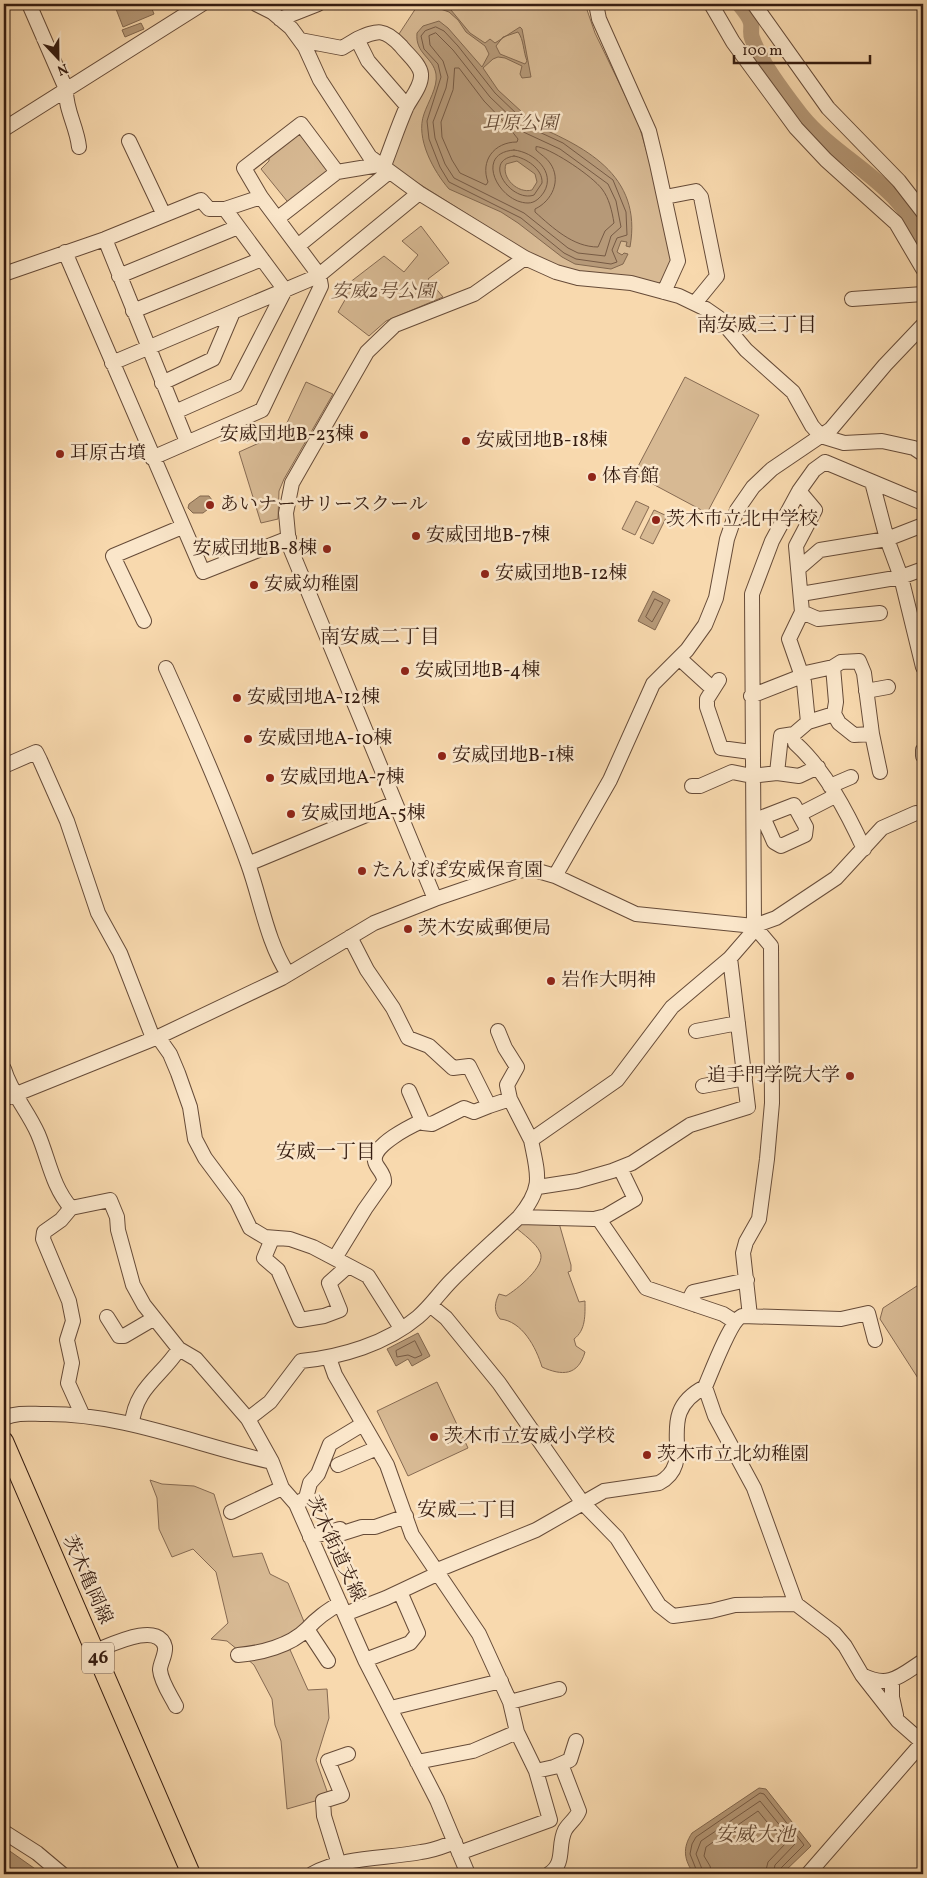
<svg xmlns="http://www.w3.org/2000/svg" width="927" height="1878" font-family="Vollkorn,'Noto Serif JP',serif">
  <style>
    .green { fill: #d7b993; stroke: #866a52 }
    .water { fill: #b69978; stroke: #82674e; fill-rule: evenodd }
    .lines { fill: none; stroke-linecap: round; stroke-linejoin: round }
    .shore { stroke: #765a44; stroke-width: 1 }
    .river { stroke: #b69978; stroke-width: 16 }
    .minor-casing { stroke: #664b38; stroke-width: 16 }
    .major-casing { stroke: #351c10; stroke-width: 20 }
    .minor { stroke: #fae6ca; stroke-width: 14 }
    .major { stroke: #f8d9ae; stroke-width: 18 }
    .poi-dot { fill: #8f2418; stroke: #fae6ca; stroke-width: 2 }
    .labels { text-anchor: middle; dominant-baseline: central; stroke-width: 5; stroke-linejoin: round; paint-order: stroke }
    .shield { fill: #fae6ca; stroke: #705948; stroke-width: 1 }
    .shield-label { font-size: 18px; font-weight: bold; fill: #351c10 }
    .park-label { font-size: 19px; font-style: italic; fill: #664b37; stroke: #fae6ca }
    .poi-label { font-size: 19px; fill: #351c10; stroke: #fae6ca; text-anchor: start }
    .street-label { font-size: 19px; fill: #351c10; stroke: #fae6ca }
    .neighbourhood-label { font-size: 20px; fill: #351c10; stroke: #fae6ca }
    .water-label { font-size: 20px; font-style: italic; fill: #624834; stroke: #fae6ca }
  </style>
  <rect width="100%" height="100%" fill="#f8d9ae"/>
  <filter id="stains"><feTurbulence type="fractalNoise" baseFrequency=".004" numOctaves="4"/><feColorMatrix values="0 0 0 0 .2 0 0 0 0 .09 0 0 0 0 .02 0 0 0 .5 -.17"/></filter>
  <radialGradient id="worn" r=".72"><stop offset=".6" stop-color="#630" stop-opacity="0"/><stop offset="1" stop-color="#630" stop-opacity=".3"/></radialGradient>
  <path class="green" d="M412 4H585L595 33 638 122 660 197 674 257 661 283 659 285 563 271 545 263 394 168 389 159 422 83 397 37 416 8Z
    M301 132 329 173 291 206 261 169 269 161V154Z
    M421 226 449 263 428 279 443 297 386 321 369 336 338 312 346 298 349 283 384 256 404 272 418 255 402 241Z
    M685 377 759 415 707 513 634 474Z
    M306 382 333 394 284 479 279 491 278 519 261 523 239 452 288 430 286 425Z
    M636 501 649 507 635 535 622 529Z
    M654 510 667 516 653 544 640 538Z
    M522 1222 559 1223 571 1265V1271L568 1272 579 1302 585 1301C585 1315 586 1330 574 1339L576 1346 585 1352C578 1376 562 1376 542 1367 536 1347 522 1321 500 1319 493 1311 495 1302 499 1294L506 1296C516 1290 547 1266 540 1252 536 1243 523 1234 515 1227Z
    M923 1282V1386L880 1319 883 1308Z
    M437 1382 468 1448 408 1476 377 1411Z
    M150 1480 162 1484 194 1486 214 1494 233 1557 262 1553 270 1574 288 1583 305 1624 286 1640 238 1650 227 1641 211 1639 228 1623 216 1572 193 1549 172 1557 159 1529 157 1498Z
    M287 1643 308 1690 327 1689 329 1718 316 1760 329 1797 287 1809 281 1741 275 1725 272 1699 254 1665 245 1657Z"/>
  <path class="water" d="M130 4H150L154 14 123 27 116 9Z
    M435 4H446L470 33 485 43 490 39 495 43 520 27 522 29 531 77 522 78 520 74 522 66 505 58 498 57 493 59 483 68 498 90 523 113 527 122C584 146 643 174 630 247L626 246 627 242 621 241 617 252 622 255 624 253 628 254 623 264 611 269 575 264 562 257 518 223 501 212 449 189C434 172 415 138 424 114 428 102 438 87 436 74 433 57 415 54 417 33L423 26 439 21 448 28 482 67 489 54 485 46 466 32 458 20 449 12 435 7ZM518 32C524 40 523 51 527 61L525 64 500 54 496 46 503 37ZM517 161 535 174 537 182 532 190C518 194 501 178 506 164Z
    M141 23 144 29 125 37 122 30Z
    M200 496H209L212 500V506L203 513H193L188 508 189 504Z
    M653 591 670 600 655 630 638 621Z
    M418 1333 430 1356 412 1366 408 1359 396 1366 387 1349Z
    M759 1788 766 1789 811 1846 782 1874H694C684 1860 682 1848 692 1833Z
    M4 1847 41 1873 42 1874H4Z"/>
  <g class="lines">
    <path class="shore" d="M436 27 444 31 458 46 495 93 519 116 524 125 563 143 613 180 626 212 627 235 617 238 612 250 617 262 611 264 576 259 564 253 521 218 449 182 440 167 429 139 427 121 441 77 438 64 424 49 421 36 425 31Z
      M436 33 453 50 490 97 514 120 519 130 560 149 608 184 616 201 621 227 611 236 605 256 578 253 568 248 524 213 454 178 445 164 435 138 433 122 446 88 448 77 443 61 430 45 429 36Z
      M455 68H459L484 101 507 125 518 139 517 142C494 142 480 161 488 182L486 185 460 173 452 160 442 137 441 122 453 90Z
      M539 147C555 151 592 176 602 189 609 198 612 211 614 223L605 231 598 247C573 247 553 228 535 212V209C552 201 562 180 550 163 547 158 540 154 536 150V147Z
      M514 150C534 152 556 172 544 192 540 198 535 203 528 203 499 203 473 153 514 150Z
      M514 156C526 158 543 169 542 183L534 195C512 203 481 161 514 156Z
      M655 599 663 603 652 622 646 617Z
      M415 1341 422 1355 415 1358 408 1355 397 1357 396 1351Z
      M698 1874 690 1854 692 1844 696 1837 760 1793 764 1794 804 1845 780 1869 779 1874
      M704 1874 696 1854 701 1841 760 1801 795 1844 775 1865 773 1874
      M712 1874 710 1866 704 1856 706 1847 758 1811 785 1844 768 1862 765 1874"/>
    <path class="river" d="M739 4C743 9 750 17 751 23 752 28 750 33 752 38 761 63 785 94 801 115 839 162 900 182 923 242"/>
    <g class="minor-casing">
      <path id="minor" d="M29 4 66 89C65 109 77 127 79 147
        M256 4 272 12 291 28 305 47 320 80 370 157 419 193 525 258 556 272 578 278 631 283 679 296 706 309 719 318 746 350 793 392 812 426 821 436 844 443 882 441 914 448 923 454
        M596 4 599 19 649 131 657 164 678 261 664 292
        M711 4 733 42 796 128 826 160 896 223 923 269
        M754 4 828 108 899 181 923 212
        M280 19 318 4
        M357 39C378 30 384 28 401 46 407 54 420 64 421 74 422 85 412 97 407 106 398 126 391 148 383 168
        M300 40 342 48 357 39 368 61 407 106
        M4 129 202 4
        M129 141 164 215
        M665 197 696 191 701 197 717 276 695 303
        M278 218 337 172 379 165
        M105 239 187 442
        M299 245 389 172
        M65 252 203 572 289 538
        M4 274 105 239 201 200 209 209H225L261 197
        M119 276 238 227
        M852 299 923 294
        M133 311 262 259
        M112 363 318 276 419 193
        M162 383 213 359 233 312
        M175 412 236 385 285 290 225 209
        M152 458 262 410 321 286 319 275 261 197 244 168 301 124 337 172
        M825 462 923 503
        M872 482 887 539 901 577 923 667
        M799 491 815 510 796 546 802 612 789 639 804 682 808 722
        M798 569 820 550 887 539 923 525
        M801 594 901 577 923 569
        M802 612 818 619 880 613
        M144 621 113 556 182 527
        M679 658 713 689
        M166 668C195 732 224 797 248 864 261 900 267 942 288 974
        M801 674 833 667
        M719 680 707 699V707L721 748 751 752
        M866 691 888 687
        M751 696 802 676
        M834 714 836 702 833 667 841 662 859 661 864 673 872 734 880 772
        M795 743C825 770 847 812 864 849
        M923 750V756
        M4 766 36 752 40 760 67 821 98 913 120 953 153 1038
        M777 773 781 736 794 734 808 722 834 714 839 723 854 735 872 734
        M692 786H700L732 772 752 776 777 773 799 776 818 767
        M830 786 851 777
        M794 805 806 827 805 835 781 846 774 842 763 817Z
        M800 814 835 796
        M248 864 395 803
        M555 876 610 780 653 684 687 650 705 625 716 598 727 539 737 510 753 487 772 469 831 429 885 365 923 325
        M435 899 289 545 286 513 292 483 367 352 395 325 474 294 525 258
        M350 937 367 970 393 1008 408 1038 429 1046 453 1068 469 1066 489 1106 510 1099 531 1140
        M498 1031 505 1048 517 1067 507 1085 510 1099
        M696 1031 738 1023
        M158 1037 170 1054 178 1073 190 1107 195 1139 205 1158 237 1201 250 1228 265 1237 290 1239 313 1247 368 1276 401 1328
        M4 1069C11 1093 28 1111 38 1134 49 1160 52 1186 71 1208L110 1200 117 1217 118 1230 133 1285 144 1305 179 1349 196 1359 248 1419
        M703 1086 745 1078
        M409 1091 423 1123 432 1124 464 1108 474 1112 489 1106
        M4 1099 158 1037 282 978 374 923 435 899 517 871 531 869 555 876 636 914 754 926 776 918 836 878 882 828 916 813
        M538 1187 577 1181 612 1171 632 1163 690 1125 748 1107 730 958
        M71 1208 61 1220 44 1232 43 1239 69 1301 73 1321 67 1340 72 1363 68 1383 82 1414
        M519 1217 594 1219 606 1216 635 1199 620 1168
        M598 1218 646 1288 723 1314 734 1321
        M272 1239 264 1258 278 1270 300 1320 324 1316 340 1310 329 1283 348 1266
        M335 1258 365 1209 384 1182C385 1173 376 1168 375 1161 372 1145 411 1126 422 1121
        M430 1305 446 1318 499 1383 582 1502 617 1538 659 1605 673 1616 711 1611 735 1605 796 1604
        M696 1305 691 1296 693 1292 747 1280
        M750 1316 743 1253 746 1242 759 1219 767 1159 772 1103 771 946 754 926
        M107 1317 119 1336H124L153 1319
        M875 1340 868 1313 841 1319 742 1316C731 1320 711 1373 705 1387L715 1416 754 1488 796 1604 834 1633 845 1646 862 1675 898 1721 923 1743
        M329 1358 335 1375 387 1465 412 1535 479 1634 510 1702 517 1732 536 1771 550 1820 459 1853
        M4 1418C18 1412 29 1414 45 1414 123 1413 196 1445 272 1462L282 1488 296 1504 365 1660 437 1800 468 1874
        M132 1424C135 1388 161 1377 179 1349
        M272 1462 248 1419 270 1402 301 1361C341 1357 386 1344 418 1317 431 1306 440 1292 452 1280 474 1258 497 1238 519 1217 544 1187 538 1175 531 1140L617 1080 672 1007 730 958 750 935 754 926 752 594 772 541 799 491 814 470 825 462
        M338 1465 377 1448
        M296 1504 306 1498 310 1483 318 1474 330 1444 363 1424
        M231 1512 282 1488
        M310 1537 340 1529 343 1533 362 1527H375L406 1516
        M435 1571 536 1530 604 1491 659 1483C700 1461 650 1415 705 1387
        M345 1614 386 1598 437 1574
        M307 1629 328 1661
        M95 1651C109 1646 159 1620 165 1647 166 1655 160 1663 160 1670 161 1682 171 1696 176 1706
        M238 1655C261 1653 290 1646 307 1629 318 1617 326 1612 340 1603
        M365 1660 410 1643 418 1633 401 1594
        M862 1675C889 1689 900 1676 923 1661
        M892 1681V1697L896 1715
        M510 1702 559 1689
        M391 1708 501 1681
        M417 1762 473 1751 517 1732
        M536 1771 554 1767 570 1760 576 1741
        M4 1832 37 1853 62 1874
        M312 1874C346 1856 384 1859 421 1852 433 1851 444 1846 455 1842
        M342 1874 324 1816 323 1801 342 1795 328 1761 348 1754
        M549 1874C566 1863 557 1846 565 1830 569 1823 576 1819 579 1811L561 1764
        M808 1874 923 1742"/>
    </g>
    <g class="major-casing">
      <path id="major" d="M4 1441 191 1874"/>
    </g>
    <use href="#minor" class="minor"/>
    <use href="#major" class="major"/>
  </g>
  <g class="poi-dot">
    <circle cx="364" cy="435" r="5"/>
    <circle cx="466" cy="441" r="5"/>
    <circle cx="60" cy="454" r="5"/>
    <circle cx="592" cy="477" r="5"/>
    <circle cx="210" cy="505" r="5"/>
    <circle cx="656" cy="520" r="5"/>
    <circle cx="416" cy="536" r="5"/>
    <circle cx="327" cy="549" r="5"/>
    <circle cx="485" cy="574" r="5"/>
    <circle cx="254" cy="585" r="5"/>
    <circle cx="405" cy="671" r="5"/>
    <circle cx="237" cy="698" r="5"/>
    <circle cx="248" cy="739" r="5"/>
    <circle cx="442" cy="756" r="5"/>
    <circle cx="270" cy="778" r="5"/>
    <circle cx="291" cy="814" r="5"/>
    <circle cx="362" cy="871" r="5"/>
    <circle cx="408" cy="929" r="5"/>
    <circle cx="551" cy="981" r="5"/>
    <circle cx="850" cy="1076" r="5"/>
    <circle cx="434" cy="1437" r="5"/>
    <circle cx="647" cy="1455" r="5"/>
  </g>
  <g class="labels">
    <rect class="shield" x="82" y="1642.5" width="32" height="31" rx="4"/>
    <g class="shield-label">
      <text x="98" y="1658">46</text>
    </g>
    <g class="park-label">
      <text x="520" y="124">耳原公園</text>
      <text x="383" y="292">安威2号公園</text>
    </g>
    <g class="poi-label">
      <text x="354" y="435" text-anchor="end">安威団地B-23棟</text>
      <text x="476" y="441">安威団地B-18棟</text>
      <text x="70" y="454">耳原古墳</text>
      <text x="602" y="477">体育館</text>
      <text x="220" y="505">あいナーサリースクール</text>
      <text x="666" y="520">茨木市立北中学校</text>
      <text x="426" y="536">安威団地B-7棟</text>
      <text x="317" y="549" text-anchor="end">安威団地B-8棟</text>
      <text x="495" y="574">安威団地B-12棟</text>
      <text x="264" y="585">安威幼稚園</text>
      <text x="415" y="671">安威団地B-4棟</text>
      <text x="247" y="698">安威団地A-12棟</text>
      <text x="258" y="739">安威団地A-10棟</text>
      <text x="452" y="756">安威団地B-1棟</text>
      <text x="280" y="778">安威団地A-7棟</text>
      <text x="301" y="814">安威団地A-5棟</text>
      <text x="372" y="871">たんぽぽ安威保育園</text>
      <text x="418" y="929">茨木安威郵便局</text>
      <text x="561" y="981">岩作大明神</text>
      <text x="840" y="1076" text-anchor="end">追手門学院大学</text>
      <text x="444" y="1437">茨木市立安威小学校</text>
      <text x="657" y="1455">茨木市立北幼稚園</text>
    </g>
    <g class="street-label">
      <text transform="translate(335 1549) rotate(65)">茨木街道支線</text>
      <text transform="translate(87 1580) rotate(66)">茨木亀岡線</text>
    </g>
    <g class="neighbourhood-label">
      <text x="757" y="326">南安威三丁目</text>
      <text x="380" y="638">南安威二丁目</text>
      <text x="326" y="1153">安威一丁目</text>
      <text x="467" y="1511">安威二丁目</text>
    </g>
    <g class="water-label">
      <text x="755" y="1836">安威大池</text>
    </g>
  </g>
  <rect width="927" height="1878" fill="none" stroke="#f8d9ae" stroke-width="20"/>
  <rect x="5" y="5" width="917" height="1868" fill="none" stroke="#351c10" stroke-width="2.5"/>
  <rect x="10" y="10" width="907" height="1858" fill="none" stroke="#351c10"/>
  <g transform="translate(58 58) rotate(158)" stroke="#fae6ca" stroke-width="4" paint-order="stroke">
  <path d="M0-4L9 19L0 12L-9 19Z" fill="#351c10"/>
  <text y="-8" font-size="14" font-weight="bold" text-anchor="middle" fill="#351c10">N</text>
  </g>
  <path d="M734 55v8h136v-8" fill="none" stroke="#351c10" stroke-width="2.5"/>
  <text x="742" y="55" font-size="15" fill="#351c10" stroke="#fae6ca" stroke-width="4" paint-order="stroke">100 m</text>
  <rect width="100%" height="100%" filter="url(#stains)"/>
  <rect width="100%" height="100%" fill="url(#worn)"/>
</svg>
